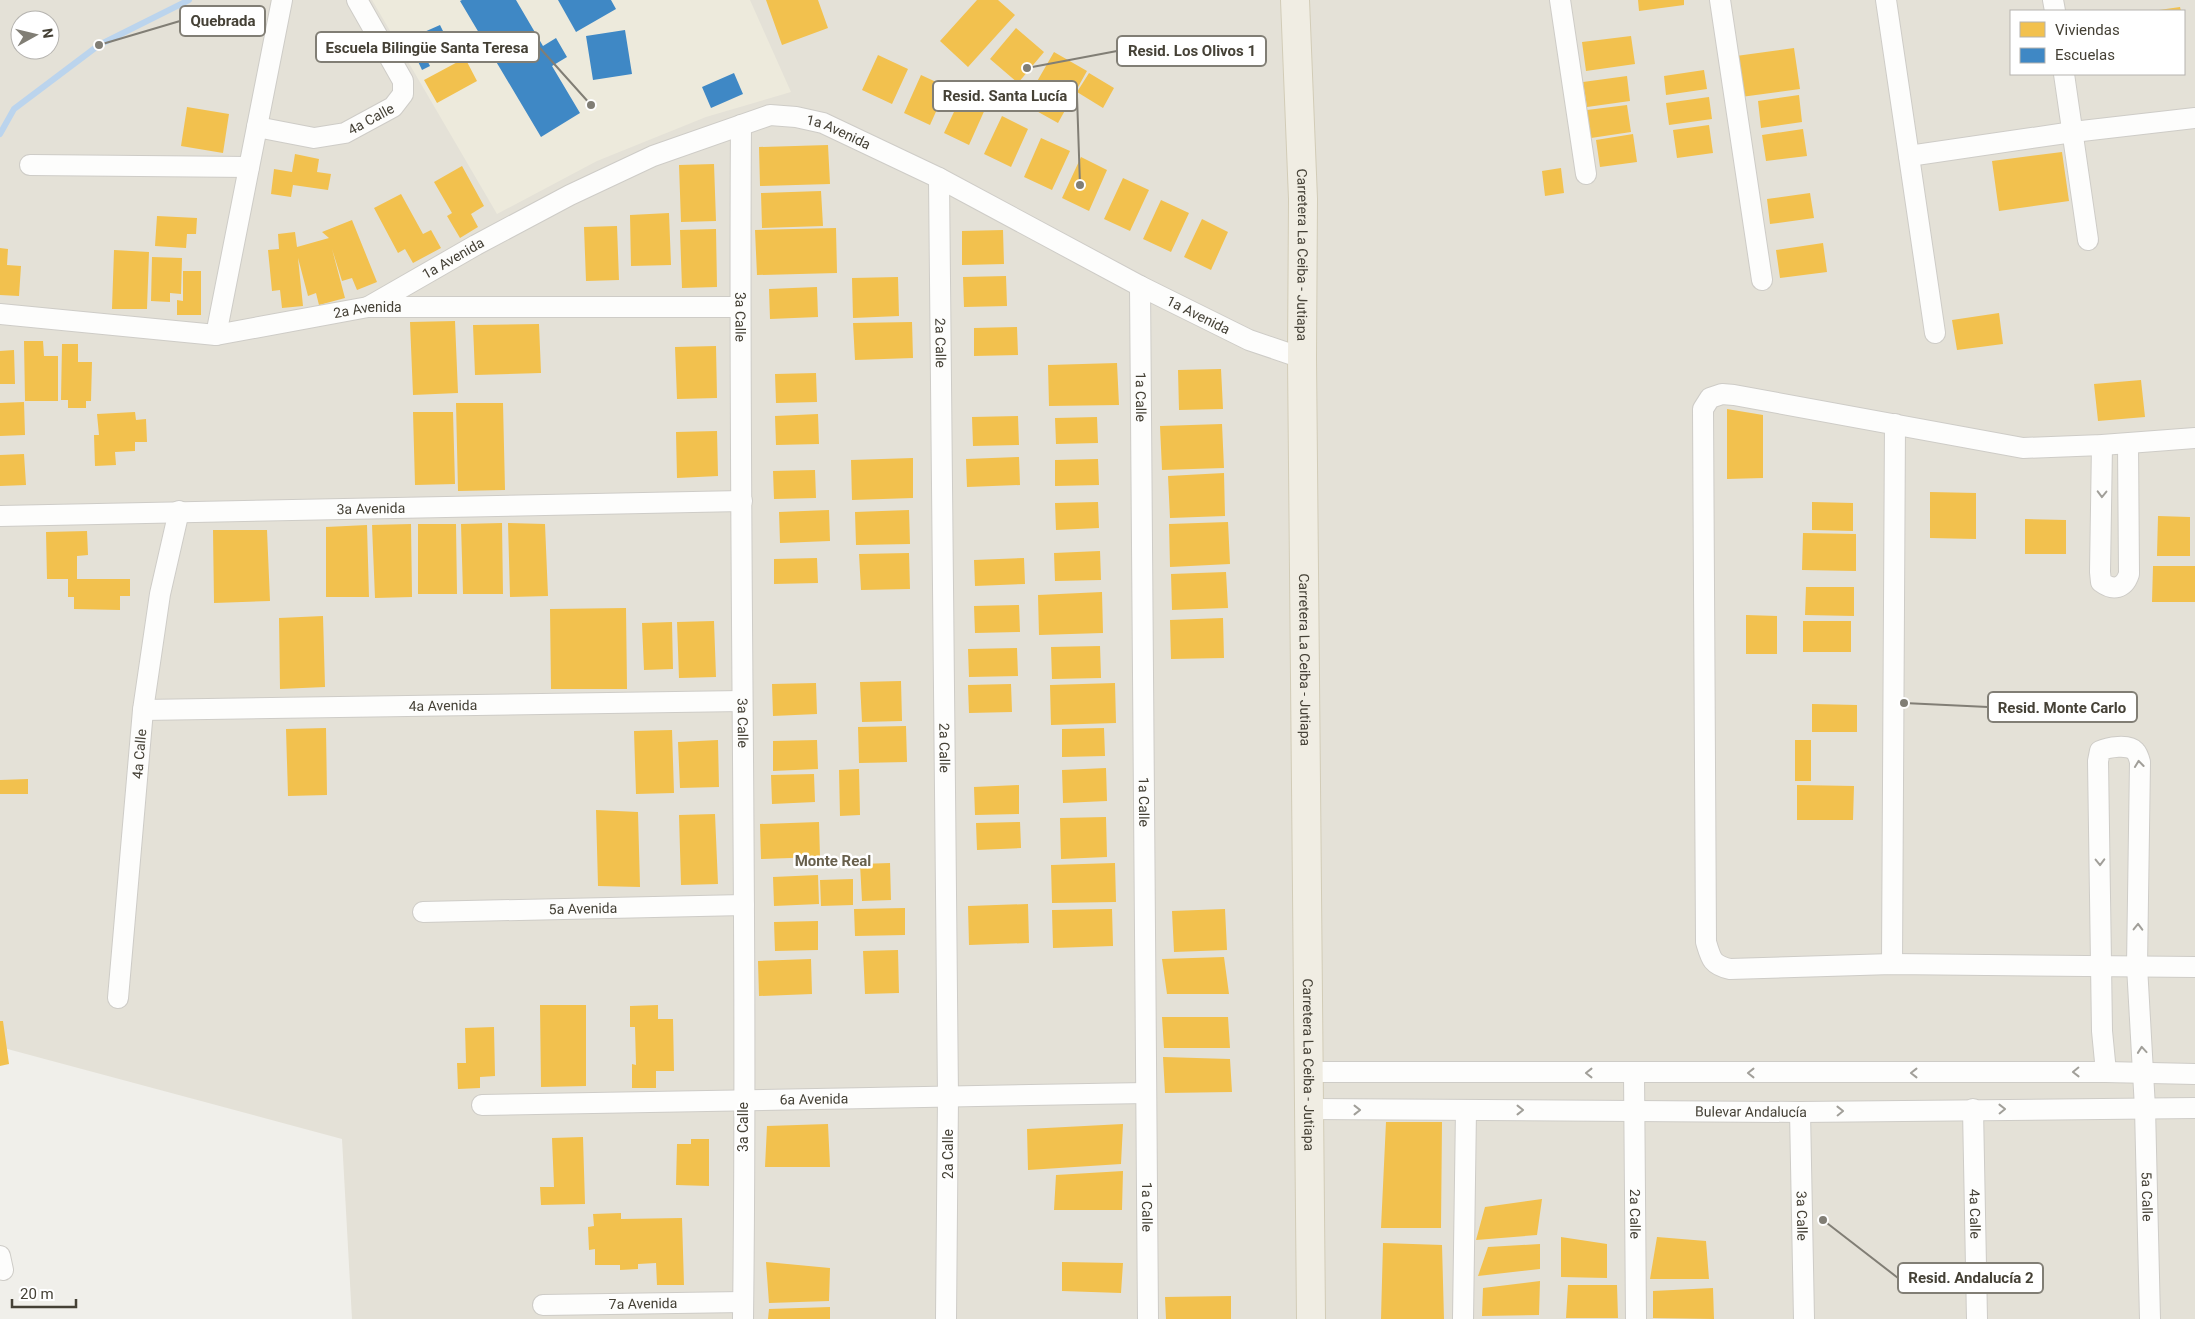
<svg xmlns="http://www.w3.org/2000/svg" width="2195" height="1319" font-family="Roboto,sans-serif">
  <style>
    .residential { fill: #e4e1d7; fill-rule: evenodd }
    .education { fill: #edeadc }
    .homes { fill: #f2c14e }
    .schools { fill: #3f88c5 }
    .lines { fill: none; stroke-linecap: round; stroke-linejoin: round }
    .stream { stroke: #bbd4ed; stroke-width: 6 }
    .minor-casing { stroke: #ceccc7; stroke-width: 22 }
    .primary-casing { stroke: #d2ccb7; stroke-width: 30 }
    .minor { stroke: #fdfdfc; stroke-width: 20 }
    .primary { stroke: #f0ede3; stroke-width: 28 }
    .oneway { stroke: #a19f99 }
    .labels { text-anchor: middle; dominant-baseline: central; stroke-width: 5; stroke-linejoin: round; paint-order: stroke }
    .street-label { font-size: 14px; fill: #454136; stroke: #fff }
    .neighbourhood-label { font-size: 15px; font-weight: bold; fill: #68604d; stroke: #fff }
    .leader { fill: none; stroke: #817e75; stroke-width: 2 }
    .callout-dot { fill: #817e75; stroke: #fff; stroke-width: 2 }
    .callout { fill: #fff; stroke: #817e75; stroke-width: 2 }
    .callout-label { font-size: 15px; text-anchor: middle; font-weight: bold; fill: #454136 }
  </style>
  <rect width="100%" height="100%" fill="#f0efea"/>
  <path class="residential" d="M0 0H2195V1319H352L342 1139 0 1047ZM2011 11H2184V74H2011ZM20 20H50V50H20Z"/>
  <path class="education" d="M372 0H750L791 92 706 117 597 161 497 214Z"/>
  <path class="homes" d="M766 0H818L828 28 782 45Z
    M977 0H998L1015 15 968 67 940 41Z
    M1638 0H1684V5L1639 11Z
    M2180 7 2181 11H2159V10Z
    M1016 28 1044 52 1018 83 990 59Z
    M1631 36 1635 64 1586 71 1582 42Z
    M1794 48 1800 89 1741 97 1736 56Z
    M1054 52 1087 71 1058 123 1024 104Z
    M878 55 908 69 892 104 862 90Z
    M465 58 477 81 437 103 424 80Z
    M1704 70 1707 89 1666 95 1664 76Z
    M1089 73 1114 88 1103 108 1077 92Z
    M921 75 947 87 930 125 904 113Z
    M1627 76 1630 101 1587 107 1583 82Z
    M962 95 986 107 969 145 944 133Z
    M1799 95 1802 122 1761 128 1758 101Z
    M1709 97 1712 119 1669 125 1666 103Z
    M1627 105 1631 132 1591 138 1587 110Z
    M187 107 229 114 223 153 181 146Z
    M1002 116 1028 129 1011 167 984 154Z
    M1709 125 1713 153 1677 158 1673 130Z
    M1803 129 1807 156 1766 161 1762 135Z
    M1633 134 1637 162 1600 167 1596 140Z
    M1041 138 1070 151 1052 190 1024 177Z
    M828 145 830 184 760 186 759 147Z
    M2062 152 2069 201 1999 211 1992 161Z
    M295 154 319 159 317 172 331 174 328 190 293 185 291 197 271 194 274 169 292 172Z
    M1081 157 1107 170 1089 211 1062 198Z
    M714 164 716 221 681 222 679 165Z
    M462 166 484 206 471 214 478 227 460 238 447 216 452 213 434 182Z
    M1561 168 1564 193 1545 196 1542 171Z
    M1123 178 1149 190 1130 231 1104 219Z
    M821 191 823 226 762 228 761 193Z
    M1810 193 1814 218 1770 224 1767 199Z
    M401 194 423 234 431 230 441 248 413 263 405 249 398 253 374 208Z
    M1161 200 1189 213 1171 252 1143 239Z
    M669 213 671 265 631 266 630 215Z
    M157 216 197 218 196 234H187L186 248 155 246Z
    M1202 219 1228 232 1211 270 1184 257Z
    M352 220 377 282 357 290 352 278 342 281 332 249 345 298 319 305 316 293 308 296 298 258 303 306 282 308 280 290 272 291 268 250 279 249 278 234 295 232 297 247 329 238 322 232Z
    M617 226 619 280 586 281 584 227Z
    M836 228 837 273 757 275 755 230Z
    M716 229 717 287 682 288 680 230Z
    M1003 230 1004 264 962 265V231Z
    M1823 243 1827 272 1780 278 1776 250Z
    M0 248 8 249 7 265 21 266 19 296 0 295Z
    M114 250 149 252 147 309H112Z
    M152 257 182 258 181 294 170 293V302L151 301Z
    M183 271H201V315H177V300L183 301Z
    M1006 276 1007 306 964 307 963 277Z
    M898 277 899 316 853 318 852 278Z
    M817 287 818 317 770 319 769 289Z
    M1999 313 2003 344 1957 350 1952 320Z
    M455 321 458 393 413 395 410 322Z
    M912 322 913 358 855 360 853 323Z
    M539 324 541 373 475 375 473 325Z
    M1017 327 1018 355 974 356V328Z
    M24 341H43L44 356H58V401H25Z
    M62 344H78V362H92L91 401H86V408H68V400H61Z
    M716 346 717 398 677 399 675 347Z
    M14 350 15 384H0V351Z
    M1117 363 1119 405 1049 406 1048 365Z
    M1221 369 1223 409 1179 410 1178 370Z
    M816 373 817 402 776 403 775 374Z
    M2141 380 2145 417 2098 421 2094 384Z
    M24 402 25 435 0 436V403Z
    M456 403H503L505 490 458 491Z
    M1727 409 1763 415V478L1727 479Z
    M135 412 136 420 146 419 147 442H135V451L115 452 116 465 95 466 94 435H99L97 414Z
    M413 412H453L455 484 415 485Z
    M818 414 819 444 776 445 775 416Z
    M1018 416 1019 445 973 446 972 417Z
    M1097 417 1098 443 1056 444 1055 418Z
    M1222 424 1224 468 1162 470 1160 426Z
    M717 431 718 476 677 478 676 432Z
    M24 454 26 485 0 486V455Z
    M1019 457 1020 485 967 487 966 459Z
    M913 458V498L852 500 851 460Z
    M1098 459 1099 485 1055 486V460Z
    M815 470 816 498 774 499 773 471Z
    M1224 473 1225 516 1170 518 1168 476Z
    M1930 492 1976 493V539L1930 538Z
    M1098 502 1099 528 1056 530 1055 503Z
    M1812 502 1853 503V531L1812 530Z
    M829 510 830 541 780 543 779 512Z
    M909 510 910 544 856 545 855 512Z
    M2158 516 2190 517V556H2157Z
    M2025 519 2066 520V554H2025Z
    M1228 522 1230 564 1170 567 1169 524Z
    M502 523 503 594H463L461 524Z
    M508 523 545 524 548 596 510 597Z
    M411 524 412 597 375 598 372 525Z
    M418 524H456L457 594H418Z
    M367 525 369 597H326V527Z
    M213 530H267L270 601 214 603Z
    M87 531 88 555 77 556V579H130V596H120V610L74 609V597H68V579H47L46 532Z
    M1803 533 1856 534V571L1802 570Z
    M1100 551 1101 580 1055 581 1054 553Z
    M909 553 910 589 861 590 859 554Z
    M817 558 818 583 774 584V559Z
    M1024 558 1025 584 975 586 974 560Z
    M2153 566H2195V602H2152Z
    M1226 572 1228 608 1172 610 1171 574Z
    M1806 587H1854V616L1805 615Z
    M1102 592 1103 633 1039 635 1038 595Z
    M1019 605 1020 632 975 633 974 606Z
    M626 608 627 689H551L550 609Z
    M1746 615 1777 616V654H1746Z
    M323 616 325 687 280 689 279 618Z
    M1223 618 1224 658 1171 659 1170 620Z
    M714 621 716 677 679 678 677 622Z
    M1803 621H1851V652H1803Z
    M672 622 673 669 644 670 642 623Z
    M1100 646 1101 678 1052 679 1051 647Z
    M1017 648 1018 676 969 677 968 649Z
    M901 681 902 721 862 722 860 682Z
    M816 683 817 714 773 716 772 684Z
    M1115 683 1116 723 1051 725 1050 685Z
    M1011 684 1012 712 969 713 968 685Z
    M1812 704 1857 705V732H1812Z
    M906 726 907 762 859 763 858 727Z
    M326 728 327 795 288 796 286 729Z
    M1104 728 1105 756 1062 757V729Z
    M672 730 674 793 636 794 634 731Z
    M718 740 719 787 680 788 678 742Z
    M817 740 818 769 773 771V741Z
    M1795 740H1811V781H1795Z
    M1106 768 1107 801 1063 803 1062 770Z
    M859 769 860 815 840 816 839 770Z
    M814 774 815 802 772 804 771 775Z
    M28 779V794H0V780Z
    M1019 785V814L975 815 974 787Z
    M1797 785 1854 786 1853 820H1797Z
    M596 810 638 812 640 887 598 886Z
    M715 814 718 884 681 885 679 815Z
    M1106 817 1107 857 1061 859 1060 818Z
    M819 822 820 857 761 859 760 824Z
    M1020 822 1021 848 977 850 976 823Z
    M890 863 891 900 862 901 860 864Z
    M1115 863 1116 902 1052 903 1051 865Z
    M818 875 819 904 774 906 773 877Z
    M853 879V905L821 906 820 880Z
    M1028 904 1029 943 969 945 968 906Z
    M905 908V935L855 936 854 909Z
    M1112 909 1113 946 1053 948 1052 910Z
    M1225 909 1227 950 1174 952 1172 911Z
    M818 921V950L775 951 774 922Z
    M898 950 899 993 865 994 863 951Z
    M1224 957 1229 994H1167L1162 959Z
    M811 959 812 994 759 996 758 961Z
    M540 1005H586V1086L541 1087Z
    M658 1005V1019H673L674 1071H656V1088H632V1064L636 1065 635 1027H630V1006Z
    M1162 1017H1228L1230 1048H1164Z
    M0 1021H3L9 1064 0 1066Z
    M494 1027 495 1076 480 1077V1088L458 1089 457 1063H466L465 1028Z
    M1163 1057 1230 1059 1232 1092 1165 1093Z
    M1386 1122H1442L1441 1228H1381Z
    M828 1124 830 1167H765L767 1126Z
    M1123 1124 1121 1164 1028 1170 1027 1129Z
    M583 1137 585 1204 541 1205 540 1187H554L552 1138Z
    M691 1139H709V1186L676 1185 677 1144H691Z
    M1123 1171 1122 1210H1054L1056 1175Z
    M1542 1199 1537 1235 1476 1240 1485 1207Z
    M621 1213V1219L682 1218 684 1285H657L656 1263 638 1264V1269L620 1270V1265H595V1249L589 1250 588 1227 594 1226 593 1214Z
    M1561 1237 1607 1244V1278L1561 1277Z
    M1657 1237 1706 1241 1709 1279H1650Z
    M1383 1243 1442 1245 1444 1319H1381Z
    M1540 1244V1269L1478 1276 1488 1247Z
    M766 1262 830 1268 829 1301 769 1303Z
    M1062 1262 1123 1263 1121 1293 1062 1291Z
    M1540 1281 1539 1315 1482 1316 1483 1288Z
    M1568 1285H1617L1618 1318H1566Z
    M1713 1288 1714 1319 1653 1318V1291Z
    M1231 1296V1319H1166L1165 1297Z
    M830 1307V1319H768L769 1309Z"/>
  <path class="schools" d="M462 0H516L543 46 556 38 567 57 552 66 580 113 541 137 460 1Z
    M558 0H611L616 9 576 32Z
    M440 25 446 37 453 34 458 45 427 60 430 66 422 70 415 55 404 60 397 44Z
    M625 30 632 74 593 80 586 36Z
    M734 73 743 94 711 108 702 87Z"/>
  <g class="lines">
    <path class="stream" d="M0 134 14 109 99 45 189 0"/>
    <g class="minor-casing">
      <g id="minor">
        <path d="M1560 0 1586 174"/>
        <path d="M1720 0 1762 280"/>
        <path d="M1886 0 1935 333"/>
        <path d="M2053 0 2055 11"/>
        <path d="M2064 74 2088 240"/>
        <path id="s1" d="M741 125C738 523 748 921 743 1319"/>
        <path id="s2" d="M257 127 314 138 345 133 393 107 403 94V81L357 0"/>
        <path d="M1909 156 2073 132 2195 118"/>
        <path d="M30 165 249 167"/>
        <path id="s3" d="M939 178 948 1097 946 1319"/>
        <path id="s4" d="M1140 286 1148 1319"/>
        <path id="s5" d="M368 307 476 245 570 195 653 156 770 115 796 117 823 123 939 178 1140 286 1249 340 1302 358"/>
        <path id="s6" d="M0 314 216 335 368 307H740"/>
        <path d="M216 335 282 0"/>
        <path d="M2195 438 2102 445 2023 448 1734 395 1722 394 1710 398 1703 409 1706 942C1711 959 1712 965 1730 969L1892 964 2195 967"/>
        <path d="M2102 445 2100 572 2101 582C2113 591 2124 589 2129 574L2128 444"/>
        <path id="s7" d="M0 516 742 501"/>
        <path id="s8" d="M143 710 742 701"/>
        <path id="s9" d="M423 912 744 905"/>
        <path d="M1892 964 1895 424"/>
        <path id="s10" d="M118 998 143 710 160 594 179 511"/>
        <path d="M1309 1072H2106L2195 1074"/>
        <path id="s11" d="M2106 1072 2102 1031 2098 761 2100 751C2108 747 2129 744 2135 751 2138 754 2139 758 2140 762L2137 966 2145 1108 2150 1319"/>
        <path id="s12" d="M1634 1073 1636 1319"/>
        <path id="s13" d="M482 1105 1146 1093"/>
        <path id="s14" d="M1309 1109 1800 1112 2195 1108"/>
        <path id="s15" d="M1973 1109 1977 1319"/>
        <path id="s16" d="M1800 1112 1804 1319"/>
        <path d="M0 1256 3 1270"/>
        <path id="s17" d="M543 1305 743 1302"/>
        <path d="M1463 1319 1466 1110"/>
      </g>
    </g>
    <g class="primary-casing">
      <g id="primary">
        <path id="s18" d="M1295 0 1303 199 1302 358 1311 1319"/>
      </g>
    </g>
    <use href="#minor" class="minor"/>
    <use href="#primary" class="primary"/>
  </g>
  <defs><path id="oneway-chevron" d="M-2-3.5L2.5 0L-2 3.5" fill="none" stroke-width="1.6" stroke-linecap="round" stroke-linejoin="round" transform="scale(1.25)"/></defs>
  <g class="oneway">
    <use href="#oneway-chevron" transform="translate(2102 494) rotate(91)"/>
    <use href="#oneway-chevron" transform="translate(2139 764) rotate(-96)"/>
    <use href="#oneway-chevron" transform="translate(2100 862) rotate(89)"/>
    <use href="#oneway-chevron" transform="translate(2138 927) rotate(-89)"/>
    <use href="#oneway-chevron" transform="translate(2142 1050) rotate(-95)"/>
    <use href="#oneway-chevron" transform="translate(2076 1072) rotate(179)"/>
    <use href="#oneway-chevron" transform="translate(1589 1073) rotate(180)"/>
    <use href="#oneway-chevron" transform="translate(1751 1073) rotate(180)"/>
    <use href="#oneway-chevron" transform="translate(1914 1073) rotate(-180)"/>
    <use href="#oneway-chevron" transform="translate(2002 1109) rotate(-1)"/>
    <use href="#oneway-chevron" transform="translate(1357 1110)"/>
    <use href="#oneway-chevron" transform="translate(1520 1110)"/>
    <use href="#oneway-chevron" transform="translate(1840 1111) rotate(-1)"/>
  </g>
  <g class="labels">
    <g class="street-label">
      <text stroke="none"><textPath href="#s2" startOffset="119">4a Calle</textPath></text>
      <text stroke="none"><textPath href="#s5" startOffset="518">1a Avenida</textPath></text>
      <text stroke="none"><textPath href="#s18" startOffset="255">Carretera La Ceiba - Jutiapa</textPath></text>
      <text stroke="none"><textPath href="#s5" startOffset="98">1a Avenida</textPath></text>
      <text stroke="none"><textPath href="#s6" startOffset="371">2a Avenida</textPath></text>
      <text stroke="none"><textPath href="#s5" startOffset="922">1a Avenida</textPath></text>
      <text stroke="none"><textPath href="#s1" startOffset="192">3a Calle</textPath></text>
      <text stroke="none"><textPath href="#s3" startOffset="165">2a Calle</textPath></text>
      <text stroke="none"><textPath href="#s4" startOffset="111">1a Calle</textPath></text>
      <text stroke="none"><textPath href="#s7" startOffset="371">3a Avenida</textPath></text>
      <text stroke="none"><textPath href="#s18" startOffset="660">Carretera La Ceiba - Jutiapa</textPath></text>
      <text stroke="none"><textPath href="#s8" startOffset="300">4a Avenida</textPath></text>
      <text stroke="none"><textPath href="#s1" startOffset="598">3a Calle</textPath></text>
      <text stroke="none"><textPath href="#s3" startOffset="570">2a Calle</textPath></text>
      <text stroke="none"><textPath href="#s10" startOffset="245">4a Calle</textPath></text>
      <text stroke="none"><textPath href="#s4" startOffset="516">1a Calle</textPath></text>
      <text stroke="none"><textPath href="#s9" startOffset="160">5a Avenida</textPath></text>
      <text stroke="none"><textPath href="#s18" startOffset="1065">Carretera La Ceiba - Jutiapa</textPath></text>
      <text stroke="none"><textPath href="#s13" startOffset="332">6a Avenida</textPath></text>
      <text stroke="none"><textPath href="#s14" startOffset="442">Bulevar Andalucía</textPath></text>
      <text transform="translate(743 1127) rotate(-90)">3a Calle</text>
      <text transform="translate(948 1154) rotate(-90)">2a Calle</text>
      <text stroke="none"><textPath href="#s11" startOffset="805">5a Calle</textPath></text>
      <text stroke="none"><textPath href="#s4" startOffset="921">1a Calle</textPath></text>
      <text stroke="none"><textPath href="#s15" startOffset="105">4a Calle</textPath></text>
      <text stroke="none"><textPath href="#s12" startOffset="141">2a Calle</textPath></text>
      <text stroke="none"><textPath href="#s16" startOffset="104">3a Calle</textPath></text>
      <text stroke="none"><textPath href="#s17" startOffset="100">7a Avenida</textPath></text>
    </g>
    <g class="neighbourhood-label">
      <text x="833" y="861">Monte Real</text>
    </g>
  </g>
  <path class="leader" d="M99 45L180 21M591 105L539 47M1027 68L1117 51M1080 185L1077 96M1904 703L1988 707M1823 1220L1898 1278"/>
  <g class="callout-dot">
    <circle cx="99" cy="45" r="5"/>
    <circle cx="591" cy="105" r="5"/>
    <circle cx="1027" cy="68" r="5"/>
    <circle cx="1080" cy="185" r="5"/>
    <circle cx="1904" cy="703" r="5"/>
    <circle cx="1823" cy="1220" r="5"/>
  </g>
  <g class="callout">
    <rect x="180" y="6" width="85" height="30" rx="5"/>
    <rect x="316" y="32" width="223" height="30" rx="5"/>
    <rect x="1117" y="36" width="149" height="30" rx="5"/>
    <rect x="933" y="81" width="144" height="30" rx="5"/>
    <rect x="1988" y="692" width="149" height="30" rx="5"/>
    <rect x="1898" y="1263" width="145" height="30" rx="5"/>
  </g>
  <g class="callout-label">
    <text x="223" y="26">Quebrada</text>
    <text x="427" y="53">Escuela Bilingüe Santa Teresa</text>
    <text x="1192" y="56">Resid. Los Olivos 1</text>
    <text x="1005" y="101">Resid. Santa Lucía</text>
    <text x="2062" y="713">Resid. Monte Carlo</text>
    <text x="1971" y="1283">Resid. Andalucía 2</text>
  </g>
  <rect x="2010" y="10" width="175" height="65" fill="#ffffff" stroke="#b5b3af"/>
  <rect x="2020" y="22" width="25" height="15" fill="#f2c14e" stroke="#b5b3af"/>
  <text x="2055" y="35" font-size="15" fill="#454136">Viviendas</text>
  <rect x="2020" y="48" width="25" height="15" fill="#3f88c5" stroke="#b5b3af"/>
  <text x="2055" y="60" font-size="15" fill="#454136">Escuelas</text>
  <g transform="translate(35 35) rotate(82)"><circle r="24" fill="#ffffff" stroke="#b5b3af"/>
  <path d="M0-4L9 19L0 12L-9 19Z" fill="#817e75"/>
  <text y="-8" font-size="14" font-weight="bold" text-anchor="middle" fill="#454136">N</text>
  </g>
  <path d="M12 1299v8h64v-8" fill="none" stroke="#454136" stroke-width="2.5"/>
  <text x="20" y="1299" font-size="15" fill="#454136" stroke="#ffffff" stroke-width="4" paint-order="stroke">20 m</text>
</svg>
